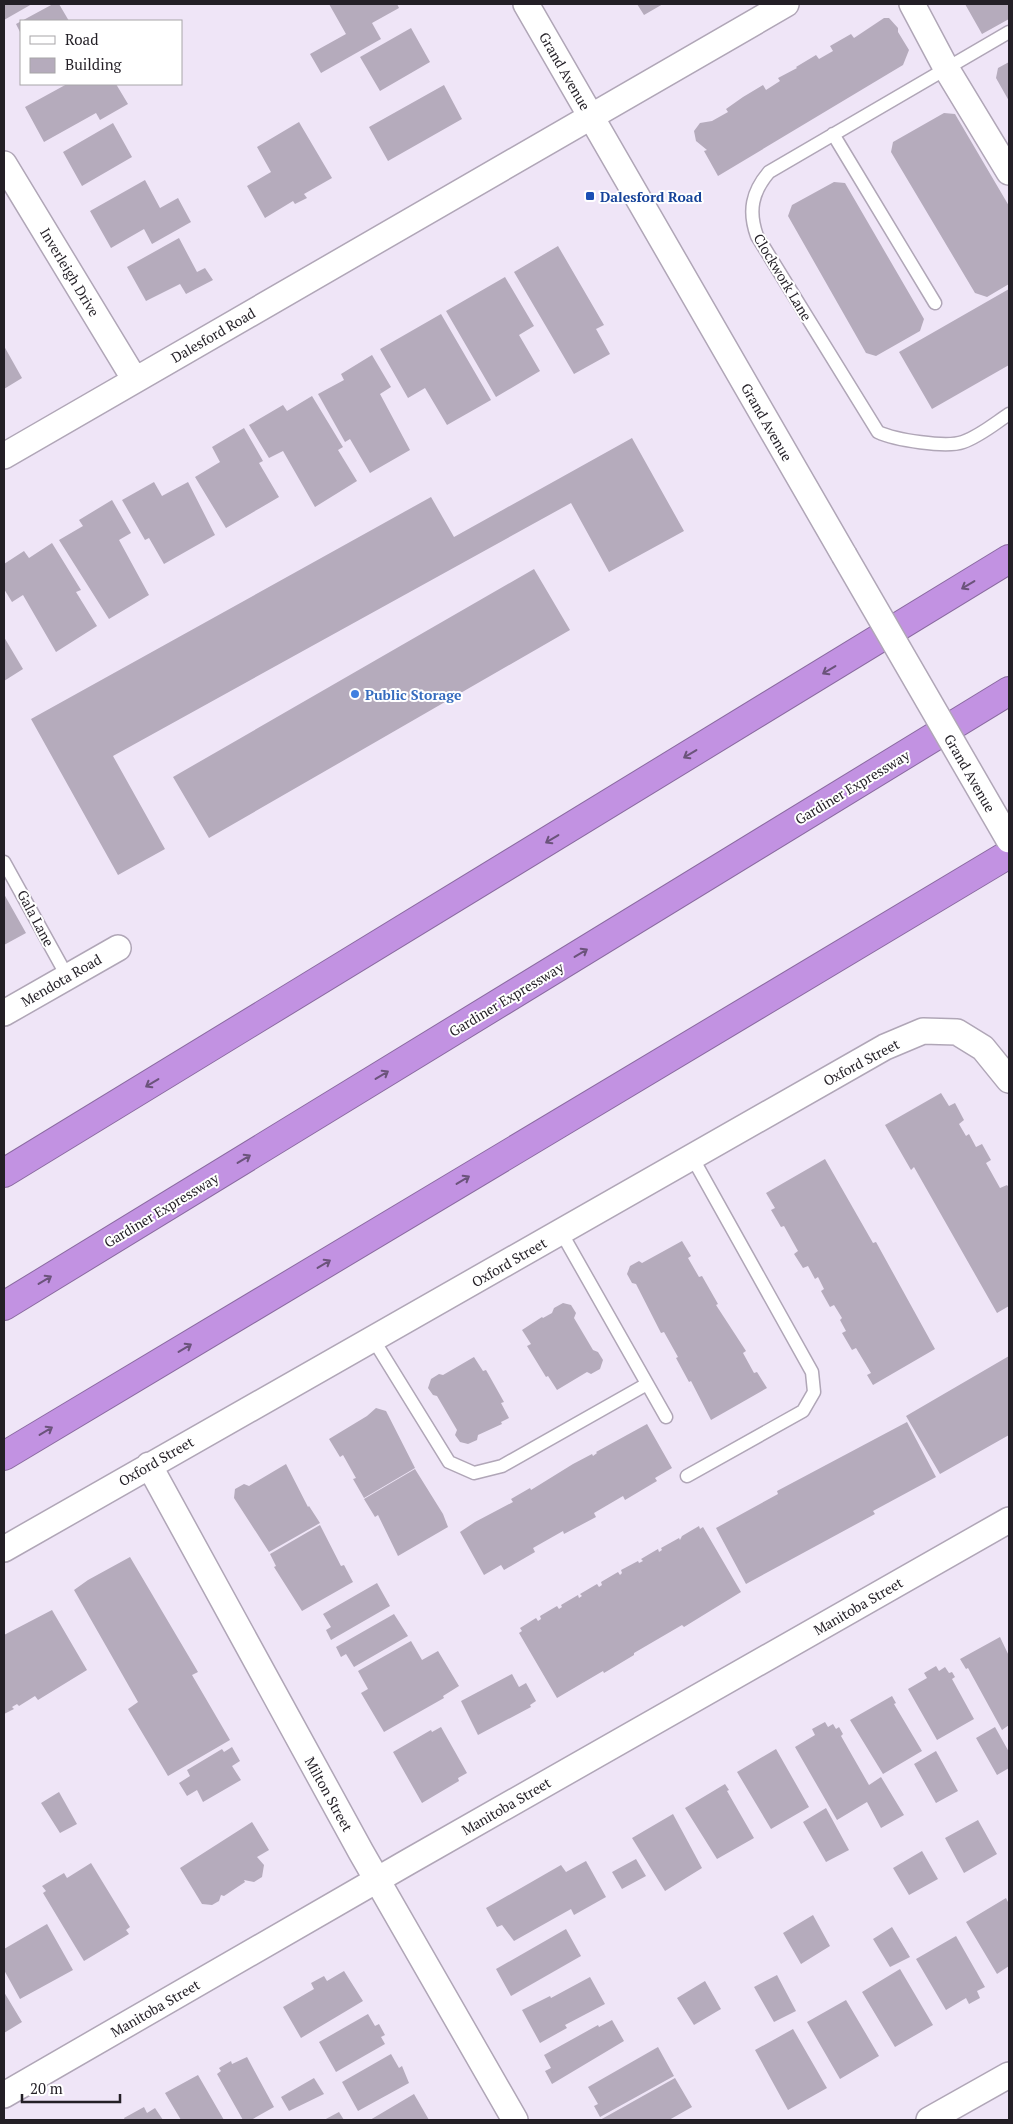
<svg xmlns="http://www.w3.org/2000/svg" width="1013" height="2124" font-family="'PT Serif',serif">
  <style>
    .building { fill: #b5abbc }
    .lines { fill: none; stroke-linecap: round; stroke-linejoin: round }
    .service-casing { stroke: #b0a6b7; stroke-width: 15 }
    .minor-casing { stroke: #b0a6b7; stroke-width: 28 }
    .motorway-casing { stroke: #8a6aa0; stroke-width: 30 }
    .service { stroke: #fff; stroke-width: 12 }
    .minor { stroke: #fff; stroke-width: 25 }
    .motorway { stroke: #c292e2; stroke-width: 28 }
    .minor-bridge-casing { stroke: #b0a6b7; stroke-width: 28; stroke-linecap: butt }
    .minor-bridge { stroke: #fff; stroke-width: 25 }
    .oneway { stroke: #6b537b }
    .transit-dot { fill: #1a4fb4; stroke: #fff; stroke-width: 2 }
    .shop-dot { fill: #3f7fe0; stroke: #fff; stroke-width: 2 }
    .labels { text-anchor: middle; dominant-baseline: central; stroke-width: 4; stroke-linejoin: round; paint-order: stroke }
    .street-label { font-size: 14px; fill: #231f26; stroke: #fff }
    .transit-label { font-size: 14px; font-weight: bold; fill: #164399; stroke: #fff; text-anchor: start }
    .shop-label { font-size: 14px; font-weight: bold; fill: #366cbe; stroke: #fff; text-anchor: start }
  </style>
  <rect width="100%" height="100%" fill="#efe5f7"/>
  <path class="building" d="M4 4H32L4 20Z
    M53 4H59L69 21H21V34L16 24Z
    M329 4H397L399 8 372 23 381 39 321 73 310 54 346 34Z
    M637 4H663L644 15Z
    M965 4H1009V19L982 34Z
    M884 18H889L898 28V32L909 50 903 65 718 176 704 151 707 150 696 141 694 131 700 123 712 121 728 112 726 109 743 97 763 85 766 90 780 81 778 78 797 68 796 67 816 55 819 59 833 51 830 46 851 34 854 38Z
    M411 28 430 62 380 91 360 57Z
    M1009 62V101L996 78 998 68Z
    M67 84H116L128 104 100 120 96 113 44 142 25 107Z
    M444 85 462 119 388 161 369 127Z
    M944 113 955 114 1009 206V284L987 297 975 293 891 152 893 142Z
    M299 122 332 178 304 194 307 198 295 204 293 201 265 218 247 186 271 172 257 147Z
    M113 123 132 157 82 186 63 152Z
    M145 180 160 208 178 198 191 222 152 244 144 229 111 248 90 211Z
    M834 182 845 183 924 319 920 331 876 356 866 353 788 216 792 205Z
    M179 238 197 272 205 268 213 280 186 294 180 284 146 301 127 267Z
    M558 246 604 325 596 329 610 354 574 374 514 272Z
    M505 277 534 326 519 335 540 371 496 397 446 311Z
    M1009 289V365L932 409 899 352Z
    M441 314 491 400 447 425 425 388 408 398 380 349Z
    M4 346 22 378 4 389Z
    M372 355 391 387 380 394 410 450 370 473 350 439 345 442 318 394 344 380 341 374Z
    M312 396 343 447 338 450 357 481 315 507 283 451 269 458 249 425 283 405 287 411Z
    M244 428 263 461 259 463 279 497 226 528 195 477 220 462 212 447Z
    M632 438 684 531 609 572 571 503 113 756 165 849 118 875 31 719 431 497 454 537Z
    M154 482 162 496 188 482 215 535 164 564 149 538 145 540 122 500Z
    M112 500 131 533 119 540 149 595 109 619 59 540 83 526 79 520Z
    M52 543 81 590 76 592 97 626 56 652 23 595 12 602 4 589V564L24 551 29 558Z
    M534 569 570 630 209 838 173 777Z
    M4 637 23 669 4 681Z
    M4 894 26 933 4 945Z
    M941 1093 949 1106 955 1103 964 1120 959 1124 966 1136 969 1134 976 1147 982 1144 991 1160 986 1163 1000 1188 1007 1185 1009 1188V1306L997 1313 914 1167 911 1170 885 1125Z
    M825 1159 873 1243 876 1242 935 1349 873 1385 867 1375 871 1373 856 1348 852 1350 842 1333 846 1331 840 1320 842 1318 834 1305 830 1307 821 1291 824 1289 818 1277 815 1279 808 1266 803 1268 794 1254 798 1251 784 1226 781 1227 771 1210 775 1208 766 1193Z
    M682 1241 691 1256 688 1258 699 1277 702 1276 718 1304 716 1305 746 1351 743 1353 754 1373 757 1372 767 1388 711 1420 691 1381 689 1382 676 1358 678 1357 664 1332 661 1333 636 1284 632 1283 627 1274 630 1266 639 1261 642 1263Z
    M563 1303 571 1305 576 1313 574 1318 593 1350 598 1352 603 1360 600 1369 591 1374 587 1372 557 1390 548 1376 546 1377 527 1346 531 1344 522 1330 542 1317 543 1318 552 1313 554 1308Z
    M1009 1356V1435L940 1474 906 1416Z
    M474 1357 483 1371 486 1370 504 1402 501 1403 509 1418 501 1422 502 1424 478 1435 477 1440 468 1444 460 1442 455 1435 457 1430 437 1396 433 1395 428 1388 431 1379 439 1374 443 1375Z
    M376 1408 386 1411 415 1468 364 1498 353 1479 356 1478 343 1455 340 1457 329 1439 367 1416Z
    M907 1422 936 1477 873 1511 875 1514 746 1584 716 1528 778 1494 777 1491Z
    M647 1424 672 1468 655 1478 657 1481 625 1500 623 1496 594 1513 596 1517 564 1534 563 1531 533 1548 535 1552 504 1570 501 1565 484 1575 460 1532 475 1522 513 1502 511 1499 530 1488 531 1490 573 1464 592 1454 593 1456 597 1453 596 1452Z
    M286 1464 308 1507 309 1506 320 1523 269 1552 234 1498 235 1489 244 1484 249 1486Z
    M415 1469 443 1514 448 1527 398 1556 378 1515 375 1517 364 1499Z
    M320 1525 341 1566 344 1565 353 1582 302 1611 274 1567 276 1566 270 1554Z
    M699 1526 700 1529 703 1527 741 1592 684 1627 682 1625 634 1653V1655L604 1673 603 1671 557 1698 519 1633 522 1631 520 1628 536 1618 538 1621 541 1619 540 1616 557 1606 559 1609 562 1607 561 1605 578 1595 579 1598 582 1596 580 1594 597 1584 599 1587 602 1585 601 1582 618 1572 620 1575 622 1573 621 1570 638 1561 639 1563 643 1561 641 1559 658 1549 659 1552 662 1550 661 1548 679 1538 680 1540 682 1536Z
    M130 1557 198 1672 192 1675 230 1740 168 1776 128 1709 138 1702 74 1590 88 1580Z
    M377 1583 390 1606 331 1640 326 1630 331 1627 323 1614Z
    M52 1610 87 1670 38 1700 35 1696 19 1706 17 1704 12 1707 14 1709 4 1714V1635Z
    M394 1614 408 1636 354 1667 346 1654 341 1657 336 1647Z
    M1000 1637 1009 1656V1725L1002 1730 968 1668 966 1669 960 1659Z
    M411 1641 422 1660 438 1651 459 1686 443 1696 444 1698 384 1732 361 1693 368 1689 358 1671Z
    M936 1666 939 1671 945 1667 949 1673 952 1672 955 1677 952 1679 974 1719 937 1740 908 1689 927 1678 924 1673Z
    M512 1674 519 1687 526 1683 536 1701 530 1705 531 1707 478 1735 461 1701Z
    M892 1696 896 1703 894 1704 922 1751 883 1774 850 1720Z
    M825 1722 828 1727 833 1724 836 1729 839 1727 843 1734 841 1736 869 1785 881 1777 904 1815 881 1828 867 1802 837 1820 795 1747 815 1735 812 1729Z
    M441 1727 467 1773 458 1778 459 1781 422 1803 393 1752 431 1730 432 1732Z
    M995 1727 1009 1752V1768L997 1775 976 1738Z
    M232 1747 240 1761 232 1766 241 1780 203 1802 197 1790 187 1796 179 1783 190 1776 187 1770 222 1749 224 1752Z
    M776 1749 809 1807 771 1829 737 1772Z
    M936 1751 958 1791 936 1803 914 1764Z
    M725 1784 729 1790 727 1791 754 1838 717 1859 685 1808Z
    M59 1792 77 1824 60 1833 41 1803Z
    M826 1808 849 1850 826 1862 803 1822Z
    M673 1814 702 1868 665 1891 632 1838Z
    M978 1820 997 1854 964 1873 945 1838Z
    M252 1822 269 1850 257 1857 264 1865 262 1877 254 1882 244 1880 245 1882 224 1896 221 1895 219 1901 212 1905 202 1904 180 1868Z
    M922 1851 938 1879 909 1895 893 1868Z
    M636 1859 646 1876 622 1889 612 1872Z
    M586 1861 606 1897 574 1915 571 1909 514 1941 502 1925 497 1927 486 1908 561 1865 566 1872Z
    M91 1863 130 1927 126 1930 129 1934 84 1961 43 1893 46 1891 42 1886 64 1873 67 1878Z
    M1006 1898 1009 1904V1966L997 1974 966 1922Z
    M813 1915 830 1946 801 1964 783 1933Z
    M47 1924 73 1970 20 1999 4 1970V1949Z
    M892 1927 910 1957 890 1967 873 1939Z
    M566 1929 581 1956 511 1996 496 1969Z
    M956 1936 985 1987 977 1991 980 1998 969 2004 966 1998 946 2010 916 1959Z
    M900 1969 933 2025 895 2047 862 1992Z
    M344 1971 363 2001 301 2038 283 2007 314 1989 311 1983 324 1976 327 1981Z
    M777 1975 796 2011 774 2022 754 1987Z
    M590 1977 605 2004 565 2025 567 2028 540 2043 522 2010 550 1996 551 1998Z
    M705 1981 721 2009 694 2025 677 1998Z
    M4 1992 22 2022 4 2033Z
    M846 2000 879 2056 840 2079 807 2022Z
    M368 2014 375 2026 379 2024 385 2035 381 2037 385 2044 336 2072 319 2042Z
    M612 2020 624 2041 552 2084 545 2071 551 2068 544 2055 598 2025 599 2027Z
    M793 2029 827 2088 788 2110 755 2050Z
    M658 2047 674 2076 600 2117 594 2106 598 2104 588 2087Z
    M391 2054 399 2068 402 2066 409 2083 358 2111 342 2082Z
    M247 2057 274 2107 251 2120H243L217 2074 221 2071 219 2068 231 2061 232 2064Z
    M198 2075 224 2120H181L165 2093Z
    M314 2078 324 2094 289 2111 281 2097Z
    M675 2078 692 2107 669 2120H600Z
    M414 2094 429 2120H370Z
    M144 2107 147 2113 155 2108 163 2120H125L124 2118Z
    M339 2112 344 2120H324Z"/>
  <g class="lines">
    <g class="service-casing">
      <path id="service" d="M1009 32 769 172C752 192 748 211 757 236L878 432C895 440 946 448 963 442 980 436 994 424 1009 414
        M833 134 935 303
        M4 862 67 976
        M561 1232 666 1417
        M373 1339 449 1462 474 1473 502 1466 647 1384
        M687 1476 803 1411 814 1392 812 1372 692 1157"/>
    </g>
    <g class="minor-casing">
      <path id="minor" d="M526 4 844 555
        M912 4 946 68 1009 172
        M4 164 135 380
        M4 456 786 4
        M4 1013 118 948
        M149 1465 361 1852 515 2120
        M4 1549 885 1047 923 1031 957 1032 983 1048 1009 1080
        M4 2095 408 1862 1009 1520
        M929 2120 1009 2075"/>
    </g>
    <g class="motorway-casing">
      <path id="motorway" d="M4 1173 1009 559
        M4 1306 1009 691
        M4 1456 1009 854"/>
    </g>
    <use href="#service" class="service"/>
    <use href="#minor" class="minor"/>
    <use href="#motorway" class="motorway"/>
    <g class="minor-bridge-casing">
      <path id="minor-bridge" d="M844 555 1009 840"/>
    </g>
    <use href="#minor-bridge" class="minor-bridge"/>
  </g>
  <defs><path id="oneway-shaft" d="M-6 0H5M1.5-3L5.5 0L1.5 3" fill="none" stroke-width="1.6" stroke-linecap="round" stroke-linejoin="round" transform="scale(1.25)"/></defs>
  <g class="oneway">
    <use href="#oneway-shaft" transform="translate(968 585) rotate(149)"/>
    <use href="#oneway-shaft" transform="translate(829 670) rotate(149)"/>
    <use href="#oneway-shaft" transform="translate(690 754) rotate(149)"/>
    <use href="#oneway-shaft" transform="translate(552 839) rotate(149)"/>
    <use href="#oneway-shaft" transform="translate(581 953) rotate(-31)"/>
    <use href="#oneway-shaft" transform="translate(382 1075) rotate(-31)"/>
    <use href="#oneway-shaft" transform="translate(152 1083) rotate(149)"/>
    <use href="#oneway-shaft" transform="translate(244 1159) rotate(-31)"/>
    <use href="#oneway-shaft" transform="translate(463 1180) rotate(-31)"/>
    <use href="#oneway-shaft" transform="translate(324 1264) rotate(-31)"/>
    <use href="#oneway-shaft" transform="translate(45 1280) rotate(-31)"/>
    <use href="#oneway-shaft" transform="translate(185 1348) rotate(-31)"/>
    <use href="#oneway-shaft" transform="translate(46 1431) rotate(-31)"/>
  </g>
  <rect class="transit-dot" x="585" y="191" width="10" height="10" rx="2.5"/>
  <circle class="shop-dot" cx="355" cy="694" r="5"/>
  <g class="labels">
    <g class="street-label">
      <text transform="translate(565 71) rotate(60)">Grand Avenue</text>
      <text transform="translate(70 272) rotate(59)">Inverleigh Drive</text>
      <text transform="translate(783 277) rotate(59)">Clockwork Lane</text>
      <text transform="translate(213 335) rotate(-30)">Dalesford Road</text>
      <text transform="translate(767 422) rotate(60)">Grand Avenue</text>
      <text transform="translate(970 773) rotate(60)">Grand Avenue</text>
      <text transform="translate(852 787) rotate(-31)">Gardiner Expressway</text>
      <text transform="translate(36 918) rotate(62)">Gala Lane</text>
      <text transform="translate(61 980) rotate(-30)">Mendota Road</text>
      <text transform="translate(506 999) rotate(-31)">Gardiner Expressway</text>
      <text transform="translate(861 1062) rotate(-28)">Oxford Street</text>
      <text transform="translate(161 1210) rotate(-31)">Gardiner Expressway</text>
      <text transform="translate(509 1262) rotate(-30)">Oxford Street</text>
      <text transform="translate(156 1461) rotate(-30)">Oxford Street</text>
      <text transform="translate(858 1606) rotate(-30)">Manitoba Street</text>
      <text transform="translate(329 1794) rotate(61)">Milton Street</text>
      <text transform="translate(506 1806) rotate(-30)">Manitoba Street</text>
      <text transform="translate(155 2008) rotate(-30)">Manitoba Street</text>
    </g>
    <g class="transit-label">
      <text x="600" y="196">Dalesford Road</text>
    </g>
    <g class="shop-label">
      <text x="365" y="694">Public Storage</text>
    </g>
  </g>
  <rect width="1013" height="2124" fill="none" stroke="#231f26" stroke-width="10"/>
  <rect x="20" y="20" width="162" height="65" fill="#ffffff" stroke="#a7a5a8"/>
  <rect x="30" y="36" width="25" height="8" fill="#ffffff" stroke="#a7a5a8"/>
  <text x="65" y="45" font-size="15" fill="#231f26">Road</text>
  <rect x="30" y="58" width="25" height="15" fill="#b5abbc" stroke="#a7a5a8"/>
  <text x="65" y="70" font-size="15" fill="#231f26">Building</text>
  <path d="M22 2094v8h98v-8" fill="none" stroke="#231f26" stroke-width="2.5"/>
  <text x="30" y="2094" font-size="15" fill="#231f26" stroke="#ffffff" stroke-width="4" paint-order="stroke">20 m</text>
</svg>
